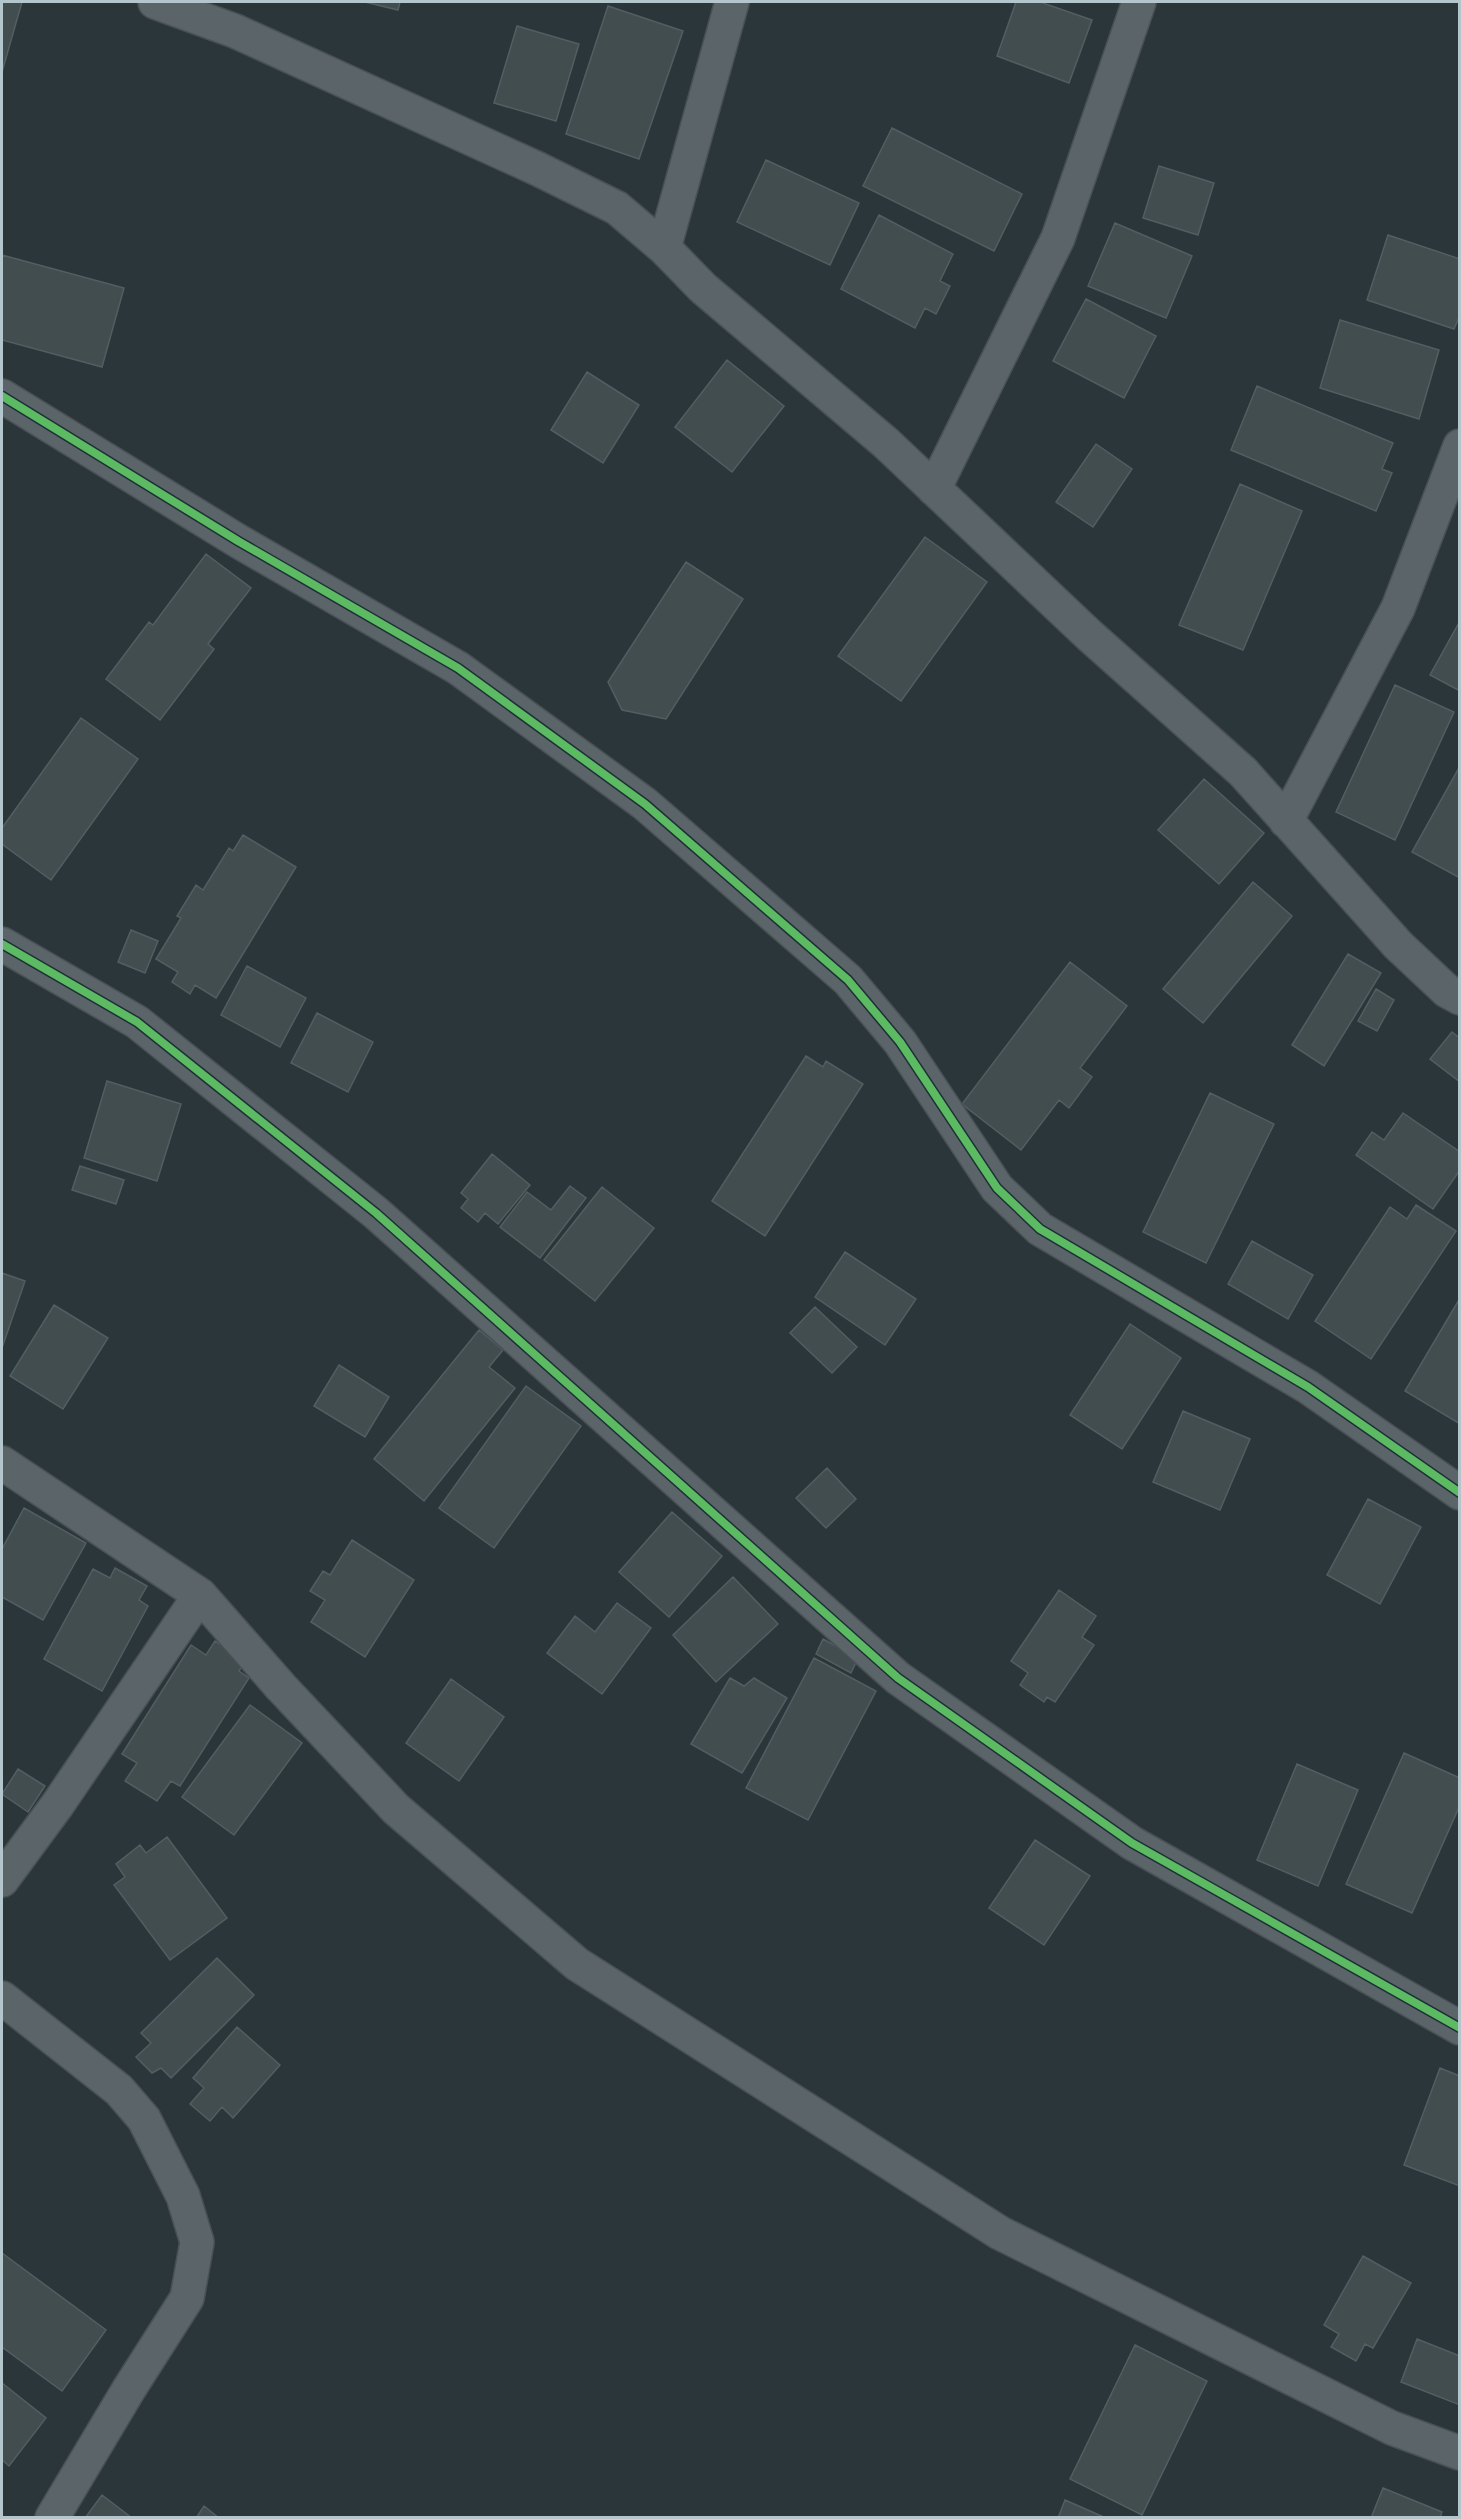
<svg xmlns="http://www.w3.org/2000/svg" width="1461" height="2519" font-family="'IBM Plex Sans',sans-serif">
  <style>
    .building { fill: #424d50; stroke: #525e61; stroke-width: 1.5 }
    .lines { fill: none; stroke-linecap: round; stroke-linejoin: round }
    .minor-casing { stroke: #495154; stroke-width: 36 }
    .minor { stroke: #5b6468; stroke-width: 33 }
    .cycleway-casing { stroke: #1d3036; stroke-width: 11 }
    .cycleway { stroke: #5cba63; stroke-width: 8 }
  </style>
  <rect width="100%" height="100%" fill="#2a363a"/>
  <path class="building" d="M2 2H22L2 72Z
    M365 2H400L398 10Z
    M1016 2H1040L1092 20 1069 83 997 56Z
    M608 6 683 31 639 159 566 134Z
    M517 26 579 44 556 121 494 103Z
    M892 128 1022 194 994 251 863 186Z
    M766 160 859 203 830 265 737 222Z
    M1159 166 1214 183 1198 235 1143 218Z
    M879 215 953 254 940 281 950 286 936 314 925 308 915 328 841 289Z
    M1115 223 1192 256 1166 318 1088 286Z
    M1388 235 1460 259V315L1454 329 1367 300Z
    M2 255 124 288 102 367 2 340Z
    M1086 299 1156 336 1124 398 1053 361Z
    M1340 320 1439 350 1419 419 1320 388Z
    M727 360 784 406 732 472 675 427Z
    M587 372 639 405 603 463 551 430Z
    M1257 386 1393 443 1382 469 1392 473 1376 511 1231 450Z
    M1096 444 1132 469 1093 527 1056 502Z
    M1240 484 1302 511 1243 650 1179 625Z
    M925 537 987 582 901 701 838 656Z
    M206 554 251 588 208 644 214 649 160 720 106 679 149 622 153 625Z
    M686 562 743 599 666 719 622 710 608 682Z
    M1460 621V691L1430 675Z
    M1395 685 1454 712 1395 840 1336 812Z
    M81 718 138 759 51 880 2 844V828Z
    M1460 766V878L1412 852Z
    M1204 779 1264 833 1219 884 1158 830Z
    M243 835 296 867 216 998 195 985 190 994 172 982 178 972 156 959 181 918 177 916 196 885 203 890 229 848 233 851Z
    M1253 882 1292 916 1203 1023 1163 989Z
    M131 930 158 941 145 973 118 962Z
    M1348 954 1381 973 1324 1066 1292 1045Z
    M1070 962 1127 1006 1080 1068 1092 1077 1069 1108 1059 1100 1021 1150 962 1104Z
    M247 966 306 998 280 1047 221 1015Z
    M1376 989 1394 1000 1377 1031 1358 1021Z
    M317 1013 373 1042 348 1092 291 1063Z
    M1452 1032 1460 1038V1082L1430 1059Z
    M806 1056 823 1067 826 1061 863 1084 765 1236 712 1201Z
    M107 1081 181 1104 157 1181 84 1158Z
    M1210 1093 1274 1124 1206 1263 1143 1232Z
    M1403 1113 1460 1152V1170L1433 1209 1356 1155 1372 1132 1384 1140Z
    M492 1154 530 1185 498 1224 485 1213 478 1222 461 1208 468 1199 461 1193Z
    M80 1166 124 1180 116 1204 72 1190Z
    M570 1186 586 1198 540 1258 500 1227 527 1192 551 1210Z
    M602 1187 654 1228 595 1301 544 1260Z
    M1416 1205 1456 1231 1371 1359 1315 1321 1390 1207 1407 1219Z
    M1252 1241 1313 1275 1288 1319 1228 1284Z
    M845 1252 916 1299 885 1345 815 1297Z
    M2 1273 25 1281 2 1348Z
    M1460 1298V1424L1405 1391Z
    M54 1305 108 1338 63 1409 10 1376Z
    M815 1307 857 1347 832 1373 790 1333Z
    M1130 1324 1181 1358 1122 1449 1070 1415Z
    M479 1330 503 1350 489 1367 515 1388 424 1501 374 1459Z
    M339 1365 389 1397 365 1437 314 1406Z
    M526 1386 581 1426 494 1548 439 1508Z
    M1183 1411 1250 1439 1220 1510 1153 1482Z
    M827 1468 856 1499 826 1528 796 1498Z
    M1368 1499 1421 1527 1380 1604 1327 1575Z
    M24 1508 86 1543 43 1620 2 1597V1549Z
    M672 1512 722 1556 669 1617 619 1572Z
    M352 1540 414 1580 365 1657 311 1622 325 1600 310 1591 323 1571 330 1575Z
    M115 1568 147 1586 139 1600 148 1606 102 1691 44 1659 93 1569 110 1578Z
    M733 1577 778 1624 716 1682 673 1635Z
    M1059 1590 1096 1616 1082 1637 1094 1645 1055 1702 1047 1697 1044 1702 1020 1685 1028 1673 1011 1661Z
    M617 1603 651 1628 602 1694 547 1653 575 1616 595 1632Z
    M823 1639 858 1658 851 1673 816 1654Z
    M215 1641 246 1660 239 1671 249 1678 180 1786 171 1781 157 1801 125 1781 137 1763 122 1754 191 1645 206 1655Z
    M814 1658 876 1691 808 1820 746 1788Z
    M730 1678 744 1686 754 1678 787 1698 742 1773 691 1744Z
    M451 1679 504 1717 459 1781 406 1743Z
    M250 1705 302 1743 234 1835 182 1797Z
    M1404 1753 1460 1778V1805L1412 1913 1346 1884Z
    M1297 1764 1358 1790 1318 1886 1257 1860Z
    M18 1769 45 1786 28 1812 2 1794Z
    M167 1837 227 1918 170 1960 114 1885 125 1877 116 1864 140 1845 146 1853Z
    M1035 1840 1090 1876 1044 1945 989 1908Z
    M217 1958 254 1995 171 2078 161 2068 152 2073 136 2057 151 2043 141 2033Z
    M237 2027 280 2065 233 2118 222 2107 210 2121 190 2104 204 2088 193 2078Z
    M1440 2068 1460 2076V2186L1404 2165Z
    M2 2253 106 2330 62 2391 2 2347Z
    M1363 2256 1411 2283 1373 2348 1365 2344 1356 2361 1331 2347 1339 2334 1324 2325Z
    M1417 2339 1460 2356V2405L1401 2382Z
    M1135 2345 1207 2381 1142 2515 1070 2479Z
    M2 2383 46 2418 9 2466 2 2460Z
    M1383 2488 1442 2512 1440 2518H1371Z
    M102 2495 132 2518H85Z
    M1065 2500 1106 2518H1058Z
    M204 2506 219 2518H196Z"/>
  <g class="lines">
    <g class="minor-casing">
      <path id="minor" d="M155 2 235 31 538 169 617 208 664 248 703 288 886 443 1089 635 1243 772 1398 945 1447 991 1460 998
        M664 248 732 2
        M2 396 238 541 458 668 645 804 848 980 900 1042 997 1188 1040 1229 1308 1387 1460 1493
        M934 489 1058 238 1139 2
        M1286 821 1398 608 1460 446
        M2 944 137 1022 376 1213 898 1678 1132 1843 1460 2028
        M2 1463 200 1595 281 1687 396 1809 577 1964 1000 2233 1392 2428 1460 2453
        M2 1880 58 1804 200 1595
        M2 1998 119 2090 144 2119 183 2196 197 2242 187 2298 129 2389 52 2518"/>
    </g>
    <use href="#minor" class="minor"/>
    <g class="cycleway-casing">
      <path id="cycleway" d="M2 396 238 541 458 668 645 804 848 980 900 1042 997 1188 1040 1229 1308 1387 1460 1493
        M2 944 137 1022 376 1213 898 1678 1132 1843 1460 2028"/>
    </g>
    <use href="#cycleway" class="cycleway"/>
  </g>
  <rect width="1461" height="2519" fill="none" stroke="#b4c5cb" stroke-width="6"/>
</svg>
